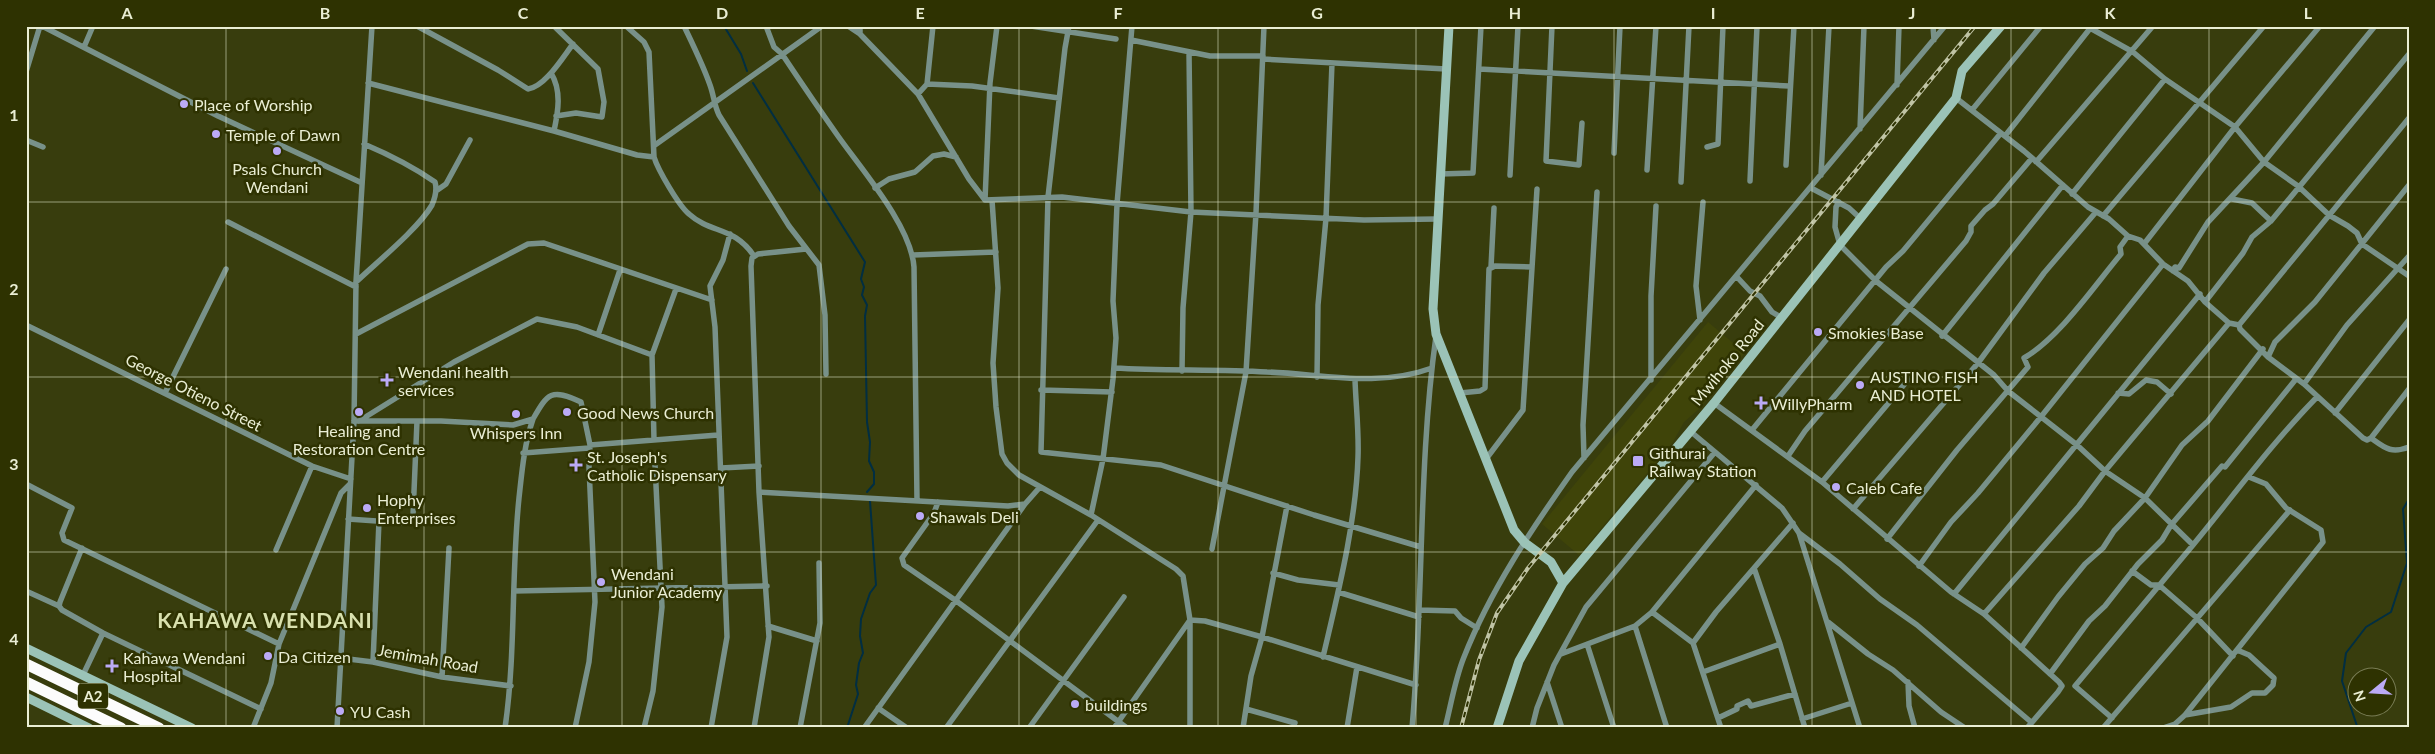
<svg xmlns="http://www.w3.org/2000/svg" width="2435" height="754" font-family="Lato,sans-serif">
  <style>
    .built { fill: #3f4409 }
    .lines { fill: none; stroke-linecap: round; stroke-linejoin: round }
    .stream { stroke: #012e42; stroke-width: 2 }
    .street { stroke: #789189; stroke-width: 5.5 }
    .secondary { stroke: #9bc3b7; stroke-width: 9 }
    .highway { stroke: #fcfcfc; stroke-width: 11 }
    .rail-casing { stroke: #c0c4a5; stroke-width: 4 }
    .rail { stroke: #2e3201; stroke-width: 2; stroke-dasharray: 5.5; stroke-linecap: butt }
    .grid { fill: none; stroke: #eaeed4; stroke-width: 1; stroke-opacity: 0.55 }
    .poi-dot { fill: #bbaaf6; stroke: #2e3201; stroke-width: 2 }
    .labels { text-anchor: middle; dominant-baseline: central; stroke-width: 5; stroke-linejoin: round; paint-order: stroke }
    .shield { fill: #2e3201; stroke: #b2b695; stroke-width: 1 }
    .shield-label { font-size: 15px; font-weight: bold; fill: #eaeed4 }
    .poi-label { font-size: 16px; fill: #eaeed4; stroke: #2e3201; text-anchor: start }
    .street-label { font-size: 16px; fill: #eaeed4; stroke: #2e3201 }
    .district-label { font-size: 21px; font-weight: bold; letter-spacing: 1px; fill: #d8e0ad; stroke: #2e3201 }
    .neatline { fill: none; stroke: #eaeed4; stroke-width: 2 }
    .grid-label { font-size: 16px; text-anchor: middle; font-weight: bold; fill: #eaeed4 }
  </style>
  <rect width="100%" height="100%" fill="#383d0d"/>
  <path class="built" d="M1708 322 1745 353 1700 408 1684 422 1673 442 1579 555 1542 524Z"/>
  <g class="lines">
    <path class="stream" d="M724 26 741 54 747 71
      M753 83 865 262 861 279 864 287 862 295 867 305 865 316 867 422 870 442 869 461 874 472V484L867 492
      M847 728 858 694 856 685 859 663 863 653 860 636 861 619 870 593 876 585 870 501
      M2356 728 2357 726 2342 681 2346 653 2366 627 2391 612 2407 563 2403 509 2409 499"/>
    <path class="street" d="M42 26 218 116 362 183
      M417 26 498 70 528 89C545 87 563 57 573 44
      M554 26 598 69 604 102 602 117 576 113 556 116
      M626 26 644 42 649 52 654 157C658 170 679 206 689 214 711 234 734 226 754 256
      M684 26C693 45 703 65 710 85 714 96 714 105 719 115L789 226 819 265 825 315 826 374
      M766 26 774 47 782 54C800 81 819 109 838 136 862 170 911 226 914 267L917 500
      M848 26 860 34 918 94 969 179 985 200 1062 197 1191 212 1364 220 1437 219
      M1031 26 1116 39
      M1069 26 1065 48 1048 197 1041 452 1161 465 1314 515 1421 547
      M1552 26 1546 161 1579 165 1582 123
      M1933 26 1934 40
      M2090 28 2133 52 2165 79 2235 127 2264 162 2298 186 2329 215 2348 226 2357 233 2362 244 2409 276
      M860 34V26
      M1131 40 1210 56H1263
      M84 47 93 26
      M1263 59 1446 69
      M1479 69 1789 86
      M26 72 40 26
      M368 83 554 131C558 112 562 91 551 73
      M927 84 972 86 1059 98
      M1897 85 1899 26
      M918 94 927 84 933 26
      M1956 98 2024 151 2088 207 2109 219 2128 236 2140 240 2163 264 2188 281 2205 302 2229 323 2239 325 2240 329 2268 357 2304 384 2363 438 2367 440 2371 438 2409 389
      M1972 110 2041 26
      M1860 129 1864 26
      M554 131 637 155 654 157
      M2005 136 2092 26
      M26 140 43 147
      M655 145 822 26
      M1707 147 1718 144 1723 26
      M1614 153 1620 26
      M2036 162 2153 26
      M1786 165 1794 26
      M1647 170 1656 26
      M1440 174 1473 173 1481 26
      M1510 175 1518 26
      M1821 175 1829 26
      M1750 181 1757 26
      M1681 182 1689 26
      M875 188 889 179 915 172 933 156 944 154 956 157
      M1811 188 1849 208 1861 219
      M436 191 446 184 470 140
      M2072 194 2165 79
      M2232 199 2252 203 2271 221
      M985 200 990 83 997 26
      M992 200 998 288 993 363 996 407 1002 454 1007 463 1019 475 1091 515 1176 569 1183 576 1190 620V728
      M1839 202 1836 207 1835 227 1840 245 1876 281 1994 375 2008 391 2077 445 2105 471 2145 498 2193 545 2075 686 2112 718
      M2103 216 2264 26
      M228 222 356 287
      M2144 244 2235 127 2320 26
      M913 255 996 252
      M1491 267 1494 208
      M2173 271 2175 267 2179 268 2208 222 2264 162 2375 26
      M1737 277 1750 291 1760 296 1772 312 1782 318
      M356 282C377 262 418 229 432 205 435 198 437 189 435 182 412 166 390 155 364 144
      M2205 302 2243 253 2252 237 2271 221 2409 54
      M1700 320 1696 286 1703 202
      M26 325 312 466 351 479
      M2239 325 2409 118
      M356 334 528 244 544 243 712 300
      M598 335 620 270
      M1942 336 2063 185
      M2268 357 2275 342 2315 302 2409 185
      M1114 368C1165 371 1216 369 1267 372 1323 374 1377 388 1432 368
      M1182 371 1183 308 1191 212 1189 52
      M1317 377 1318 305 1326 218 1332 63
      M1651 380V296L1656 206
      M2304 384 2347 325 2409 256
      M1041 390 1112 392
      M165 393 226 269
      M1460 393 1480 391 1485 388 1489 269 1495 266 1532 267
      M2118 393 2129 394 2146 380 2157 382 2171 394
      M1714 403 1822 482 1951 592 1984 614 2059 682 2062 686 2058 692 2027 728
      M2335 413 2409 320
      M354 421H441L513 425 533 419C548 393 551 388 581 402L590 445 589 467 595 602 589 662 575 728
      M359 421 454 362 537 319 577 327 652 355
      M1752 430 1886 267 1903 251 2001 133
      M1690 431 1782 508 1799 533 1860 728
      M2371 438C2385 448 2391 454 2409 447
      M654 440 652 355 676 289
      M590 445 718 435
      M523 453 589 448
      M1788 456 1805 431 1966 241 1971 232V226L1985 210 1993 204 2032 158
      M1584 458 1583 425 1597 192
      M1486 459 1523 410 1537 189
      M721 468 759 466
      M1822 482 1908 380
      M26 484 72 508 62 533 64 540 279 644
      M759 492 1008 506 1025 504 1040 487
      M938 502 934 513 902 558 904 565 955 600 1127 728
      M1853 509 1978 363 2044 273 2096 212
      M1091 515 1103 459 1113 379 1116 338 1113 301 1117 204 1132 26
      M348 519 405 523 413 515 417 421
      M1799 533 1840 564 1880 599 1917 625 2031 722
      M1887 539 1957 450 2028 367 2024 358C2060 337 2094 286 2121 254L2120 247 2128 236
      M2193 545C2234 495 2272 443 2317 397
      M82 548 60 602 59 606 62 610 103 633 261 709
      M1212 549 1246 372 1256 213 1264 26
      M276 550 312 466
      M1919 566 1951 522 1978 493 2040 418 2163 264
      M1754 568 1780 644 1805 728
      M2132 571 2151 585H2159L2197 618 2233 656
      M1273 573 1298 580 1339 585
      M26 591 59 606
      M514 591 767 586
      M1338 592 1419 617
      M1954 594 2200 294
      M1419 610 1455 611 1461 618 1477 628
      M1652 612 1693 643
      M1984 614 2079 506 2105 471 2229 323
      M1828 622 1868 654 1893 670 1941 712 1965 728
      M768 626 817 641
      M1635 626 1667 728
      M1587 644 1614 728
      M2021 648 2058 597 2085 564 2103 548 2114 531 2145 498 2182 445 2208 421 2263 349
      M1561 654 1635 626 1652 612 1756 485
      M1323 657C1338 593 1356 523 1358 457 1359 432 1356 406 1355 380
      M340 658 373 662 442 677 511 686
      M373 662 379 521
      M1703 672 1780 644
      M2050 674 2089 621 2105 606 2138 564 2162 540 2171 525 2222 466 2225 467 2296 379
      M83 675 103 633
      M442 677 449 548
      M1547 682 1562 728
      M1908 682 1909 706 1915 728
      M878 708 907 728
      M1246 709 1295 723
      M2185 715 2231 707 2252 693H2265L2273 685 2274 678 2249 655 2237 650
      M1718 718 1737 709V706L1748 701 1751 706 1795 694
      M1802 719 1852 703
      M253 728 271 683 279 644 341 493 350 484
      M337 728 354 421 356 282 372 26
      M505 728C516 652 511 575 519 498 522 471 524 445 533 419
      M644 728 653 691 662 607 655 465
      M711 728 727 637 715 327 710 286 723 260 730 234
      M754 728 769 637 759 492 751 266 752 258 758 254 806 249
      M800 728 820 623 819 563
      M864 728 1025 504
      M946 728 1098 520
      M1029 728 1124 597
      M1114 728 1190 620 1205 621 1262 637 1416 685
      M1243 728 1251 676 1262 637 1287 506
      M1311 728H1313
      M1347 728 1357 667
      M1412 728C1424 598 1418 465 1436 336
      M1445 728C1451 705 1455 679 1464 657 1490 591 1531 530 1572 472L1945 26
      M1532 728 1537 708 1554 665 1586 607 1715 452
      M1721 728 1693 643 1716 612 1793 523
      M2103 728 2290 510
      M2163 728 2175 724 2185 715 2323 542 2321 530 2286 508 2266 484 2249 477"/>
    <path class="secondary" d="M1449 26 1433 309 1436 334 1514 530 1525 543 1551 562 1563 583
      M26 648 192 728
      M26 697 89 728
      M1497 728 1519 661 1563 583 1714 403 1956 98 1962 71 2001 26"/>
    <path class="highway" d="M26 664 159 728
      M26 682 121 728"/>
    <g class="rail-casing">
      <path id="rail" d="M1461 728 1479 660 1497 613 1528 568 1975 26"/>
    </g>
    <use href="#rail" class="rail"/>
  </g>
  <path class="grid" d="M226 26V728M424 26V728M622 26V728M821 26V728M1019 26V728M1218 26V728M1416 26V728M1614 26V728M1812 26V728M2011 26V728M2209 26V728M26 202H2409M26 377H2409M26 552H2409"/>
  <g class="poi-dot">
    <circle cx="184" cy="104" r="5"/>
    <circle cx="216" cy="134" r="5"/>
    <circle cx="277" cy="151" r="5"/>
    <circle cx="1818" cy="332" r="5"/>
    <path d="M384.5 372.5h5v5h5v5h-5v5h-5v-5h-5v-5h5z"/>
    <circle cx="1860" cy="385" r="5"/>
    <path d="M1758.5 395.5h5v5h5v5h-5v5h-5v-5h-5v-5h5z"/>
    <circle cx="359" cy="412" r="5"/>
    <circle cx="567" cy="412" r="5"/>
    <circle cx="516" cy="414" r="5"/>
    <rect x="1632" y="455" width="12" height="12" rx="2.5"/>
    <path d="M573.5 457.5h5v5h5v5h-5v5h-5v-5h-5v-5h5z"/>
    <circle cx="1836" cy="487" r="5"/>
    <circle cx="367" cy="508" r="5"/>
    <circle cx="920" cy="516" r="5"/>
    <circle cx="601" cy="582" r="5"/>
    <circle cx="268" cy="656" r="5"/>
    <path d="M109.5 658.5h5v5h5v5h-5v5h-5v-5h-5v-5h5z"/>
    <circle cx="1075" cy="704" r="5"/>
    <circle cx="340" cy="711" r="5"/>
  </g>
  <g class="labels">
    <rect class="shield" x="78" y="683.5" width="30" height="25" rx="4"/>
    <g class="shield-label">
      <text x="93" y="696">A2</text>
    </g>
    <g class="poi-label">
      <text x="194" y="104">Place of Worship</text>
      <text x="226" y="134">Temple of Dawn</text>
      <text x="277" y="168" text-anchor="middle">Psals Church<tspan x="277" dy="18">Wendani</tspan></text>
      <text x="1828" y="332">Smokies Base</text>
      <text x="398" y="371">Wendani health<tspan x="398" dy="18">services</tspan></text>
      <text x="1870" y="376">AUSTINO FISH<tspan x="1870" dy="18">AND HOTEL</tspan></text>
      <text x="1771" y="403">WillyPharm</text>
      <text x="577" y="412">Good News Church</text>
      <text x="359" y="430" text-anchor="middle">Healing and<tspan x="359" dy="18">Restoration Centre</tspan></text>
      <text x="516" y="432" text-anchor="middle">Whispers Inn</text>
      <text x="1649" y="452">Githurai<tspan x="1649" dy="18">Railway Station</tspan></text>
      <text x="587" y="456">St. Joseph's<tspan x="587" dy="18">Catholic Dispensary</tspan></text>
      <text x="1846" y="487">Caleb Cafe</text>
      <text x="377" y="499">Hophy<tspan x="377" dy="18">Enterprises</tspan></text>
      <text x="930" y="516">Shawals Deli</text>
      <text x="611" y="573">Wendani<tspan x="611" dy="18">Junior Academy</tspan></text>
      <text x="278" y="656">Da Citizen</text>
      <text x="123" y="657">Kahawa Wendani<tspan x="123" dy="18">Hospital</tspan></text>
      <text x="1085" y="704">buildings</text>
      <text x="350" y="711">YU Cash</text>
    </g>
    <g class="street-label">
      <text transform="translate(1727 362) rotate(-51)">Mwihoko Road</text>
      <text transform="translate(194 392) rotate(27)">George Otieno Street</text>
      <text transform="translate(428 658) rotate(10)">Jemimah Road</text>
    </g>
    <g class="district-label">
      <text x="265" y="619">KAHAWA WENDANI</text>
    </g>
  </g>
  <rect width="2435" height="754" fill="none" stroke="#2e3201" stroke-width="55"/>
  <g transform="translate(2372 692) rotate(252)"><circle r="24" fill="#2e3201" stroke="#797d55"/>
  <path d="M0-4L9 19L0 12L-9 19Z" fill="#bbaaf6"/>
  <text y="-8" font-size="14" font-weight="bold" text-anchor="middle" fill="#eaeed4">N</text>
  </g>
  <rect x="28" y="28" width="2380" height="698" class="neatline"/>
  <g class="grid-label">
    <text x="127" y="19">A</text>
    <text x="325" y="19">B</text>
    <text x="523" y="19">C</text>
    <text x="722" y="19">D</text>
    <text x="920" y="19">E</text>
    <text x="1118" y="19">F</text>
    <text x="1317" y="19">G</text>
    <text x="1515" y="19">H</text>
    <text x="1713" y="19">I</text>
    <text x="1912" y="19">J</text>
    <text x="2110" y="19">K</text>
    <text x="2308" y="19">L</text>
    <text x="14" y="121">1</text>
    <text x="14" y="295">2</text>
    <text x="14" y="470">3</text>
    <text x="14" y="645">4</text>
  </g>
</svg>
